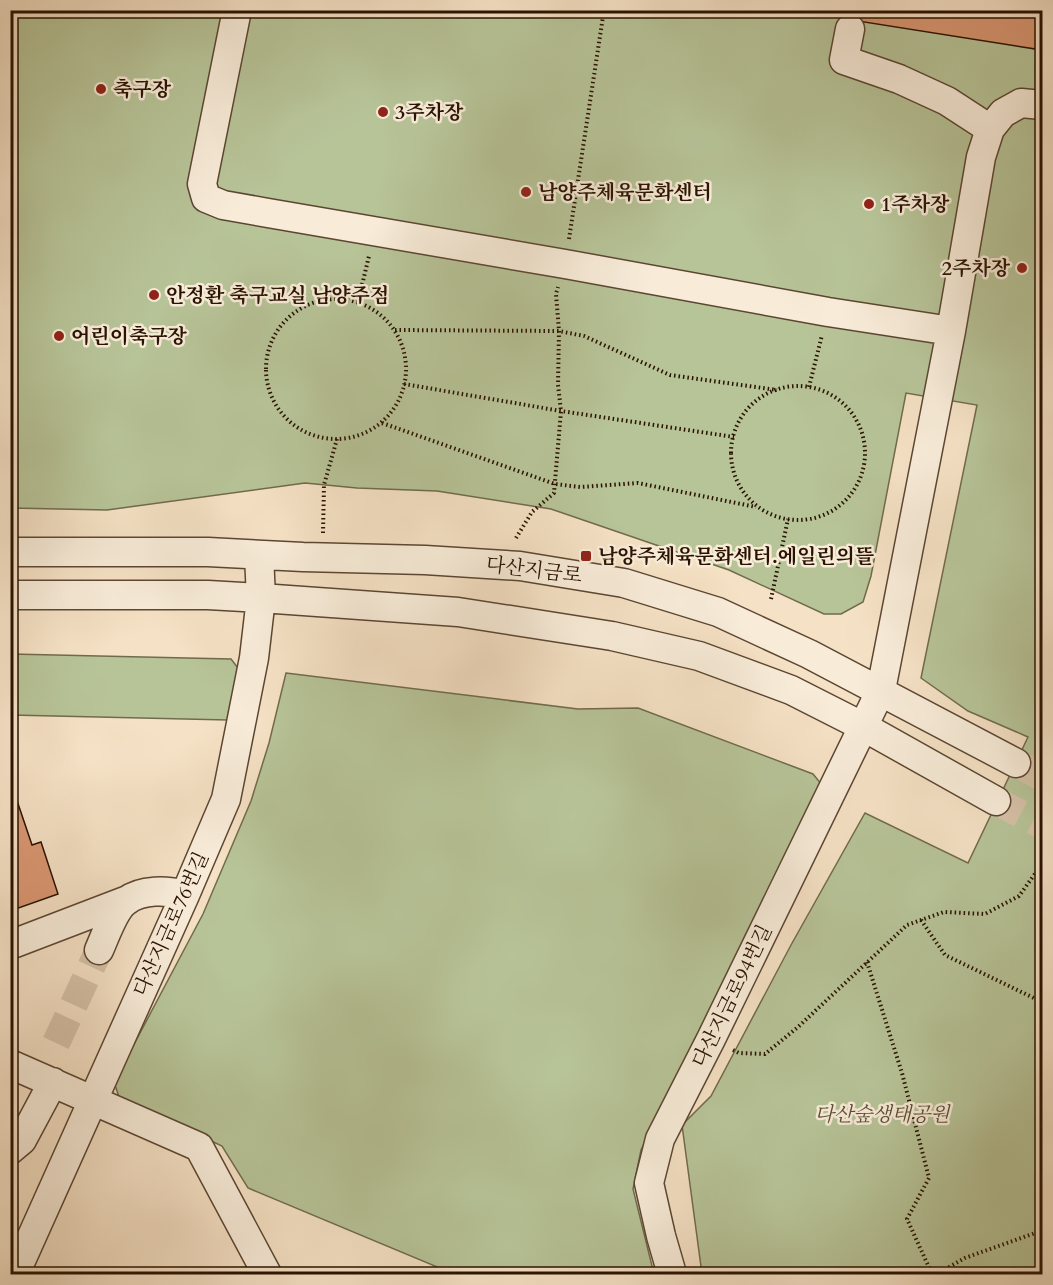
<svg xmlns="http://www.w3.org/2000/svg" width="1053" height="1285" font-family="Cardo,'Noto Serif KR',serif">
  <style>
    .green { fill: #b7c498; stroke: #706b4c; stroke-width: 1.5 }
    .building { fill: #d99772; stroke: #291201; stroke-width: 1.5 }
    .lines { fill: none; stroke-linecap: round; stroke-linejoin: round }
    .minor-tunnel { stroke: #d6c2a8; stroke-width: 28; stroke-dasharray: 28 14; stroke-linecap: butt }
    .minor-casing { stroke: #5c4632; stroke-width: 31 }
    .path { stroke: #291201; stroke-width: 4; stroke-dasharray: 1.5 3; stroke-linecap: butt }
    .minor { stroke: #f8ecd9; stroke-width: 28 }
    .poi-dot { fill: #8f2418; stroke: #f8ecd9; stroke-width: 2 }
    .labels { text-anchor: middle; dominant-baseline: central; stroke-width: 5; stroke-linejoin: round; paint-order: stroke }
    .poi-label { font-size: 20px; font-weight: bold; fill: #291201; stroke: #f8ecd9; text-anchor: start }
    .street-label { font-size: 20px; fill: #291201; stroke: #f8ecd9 }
    .park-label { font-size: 20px; font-style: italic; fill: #5b5036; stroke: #f8ecd9 }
  </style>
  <rect width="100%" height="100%" fill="#f5e1c5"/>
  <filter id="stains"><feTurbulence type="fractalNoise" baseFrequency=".00333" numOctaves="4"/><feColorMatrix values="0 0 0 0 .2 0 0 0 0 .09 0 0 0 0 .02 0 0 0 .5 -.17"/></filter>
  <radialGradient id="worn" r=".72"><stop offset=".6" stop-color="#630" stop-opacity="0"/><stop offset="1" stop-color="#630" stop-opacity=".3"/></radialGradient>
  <path class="green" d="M10 11H1042V1274H702L682 1125 711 1096 791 945 865 813 968 863 1028 737 968 711 921 678 977 405 906 393 871 576 863 602 841 614H824L729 570 551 509 437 491 357 488 305 483 107 510 11 508Z
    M11 654 231 659 238 668 228 720 11 715Z
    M286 673 578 709 638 708 813 774 822 785 641 1150 633 1189 654 1274H454L248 1188 222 1146 119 1097 114 1082 203 914 251 801 269 743Z"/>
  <path class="building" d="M847 10H1042V50L845 19Z
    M10 780 32 845 41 842 58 894 10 911Z"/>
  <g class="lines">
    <path class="minor-tunnel" d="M1016 763 1042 777
      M996 801 1042 825
      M56 1043 99 950"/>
    <g class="minor-casing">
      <path id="minor" d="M237 10 202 184 206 198 223 205 268 213 565 264 828 312 951 331
        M850 29 844 60 899 79 947 101 990 129
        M10 552H208L303 557 425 560 520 566 624 583 718 612 809 654 1016 763
        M10 595H208L261 598 458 612 612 636 699 656 791 690 864 727 996 801
        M10 945 125 901
        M99 950C105 937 114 909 126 901 142 889 167 890 185 895
        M10 1064 199 1147 267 1274
        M10 1150 22 1140 53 1082
        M15 1274 185 895 226 799 254 658 261 598 259 555
        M672 1274 661 1236 649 1183 660 1139 711 1039 881 690 951 331 981 157 990 129 1003 113 1021 103 1042 105"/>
    </g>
    <path class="path" d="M569 239 604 10
      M266 369a70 70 0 1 1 140 0a70 70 0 1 1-140 0Z
      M358 302 369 256
      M395 330 559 331 584 336 670 375 777 390
      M404 384 561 411 734 437
      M731 453a67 67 0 1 1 134 0a67 67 0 1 1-134 0Z
      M809 387 822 335
      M382 423 555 484 580 487 638 483 756 507
      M323 533 324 485 337 439
      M516 538 532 512 554 493 561 411 558 385 559 331 556 294 558 287
      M771 599 788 519
      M921 920 945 955 1042 1002
      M867 962 902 1073 929 1178 907 1219 932 1274
      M733 1050 739 1053 765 1054 798 1027 907 925 944 912 985 914 1019 896 1042 864
      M937 1274 965 1258 1038 1232 1042 1233"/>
    <use href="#minor" class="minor"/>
  </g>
  <g class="poi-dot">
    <circle cx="101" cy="89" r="6"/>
    <circle cx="383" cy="112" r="6"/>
    <circle cx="526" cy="192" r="6"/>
    <circle cx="869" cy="204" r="6"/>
    <circle cx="1022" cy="268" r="6"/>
    <circle cx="154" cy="295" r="6"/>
    <circle cx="59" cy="336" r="6"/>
    <rect x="580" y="550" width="12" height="12" rx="3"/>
  </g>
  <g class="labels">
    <g class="poi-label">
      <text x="113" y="89">축구장</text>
      <text x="395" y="112">3주차장</text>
      <text x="538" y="192">남양주체육문화센터</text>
      <text x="881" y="204">1주차장</text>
      <text x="1010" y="268" text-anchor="end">2주차장</text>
      <text x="166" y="295">안정환 축구교실 남양주점</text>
      <text x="71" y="336">어린이축구장</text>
      <text x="598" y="556">남양주체육문화센터.에일린의뜰</text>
    </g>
    <g class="street-label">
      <text transform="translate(534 570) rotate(7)">다산지금로</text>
      <text transform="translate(171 924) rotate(-66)">다산지금로76번길</text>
      <text transform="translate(732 996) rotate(-64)">다산지금로94번길</text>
    </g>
    <g class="park-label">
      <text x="882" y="1114">다산숲생태공원</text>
    </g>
  </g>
  <rect width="1053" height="1285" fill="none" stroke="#f5e1c5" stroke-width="36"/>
  <rect x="12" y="12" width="1029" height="1261" fill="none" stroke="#291201" stroke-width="3"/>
  <rect x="18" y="18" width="1017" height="1249" fill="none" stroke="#291201" stroke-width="1.5"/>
  <rect width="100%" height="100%" filter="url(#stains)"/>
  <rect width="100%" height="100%" fill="url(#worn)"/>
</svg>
